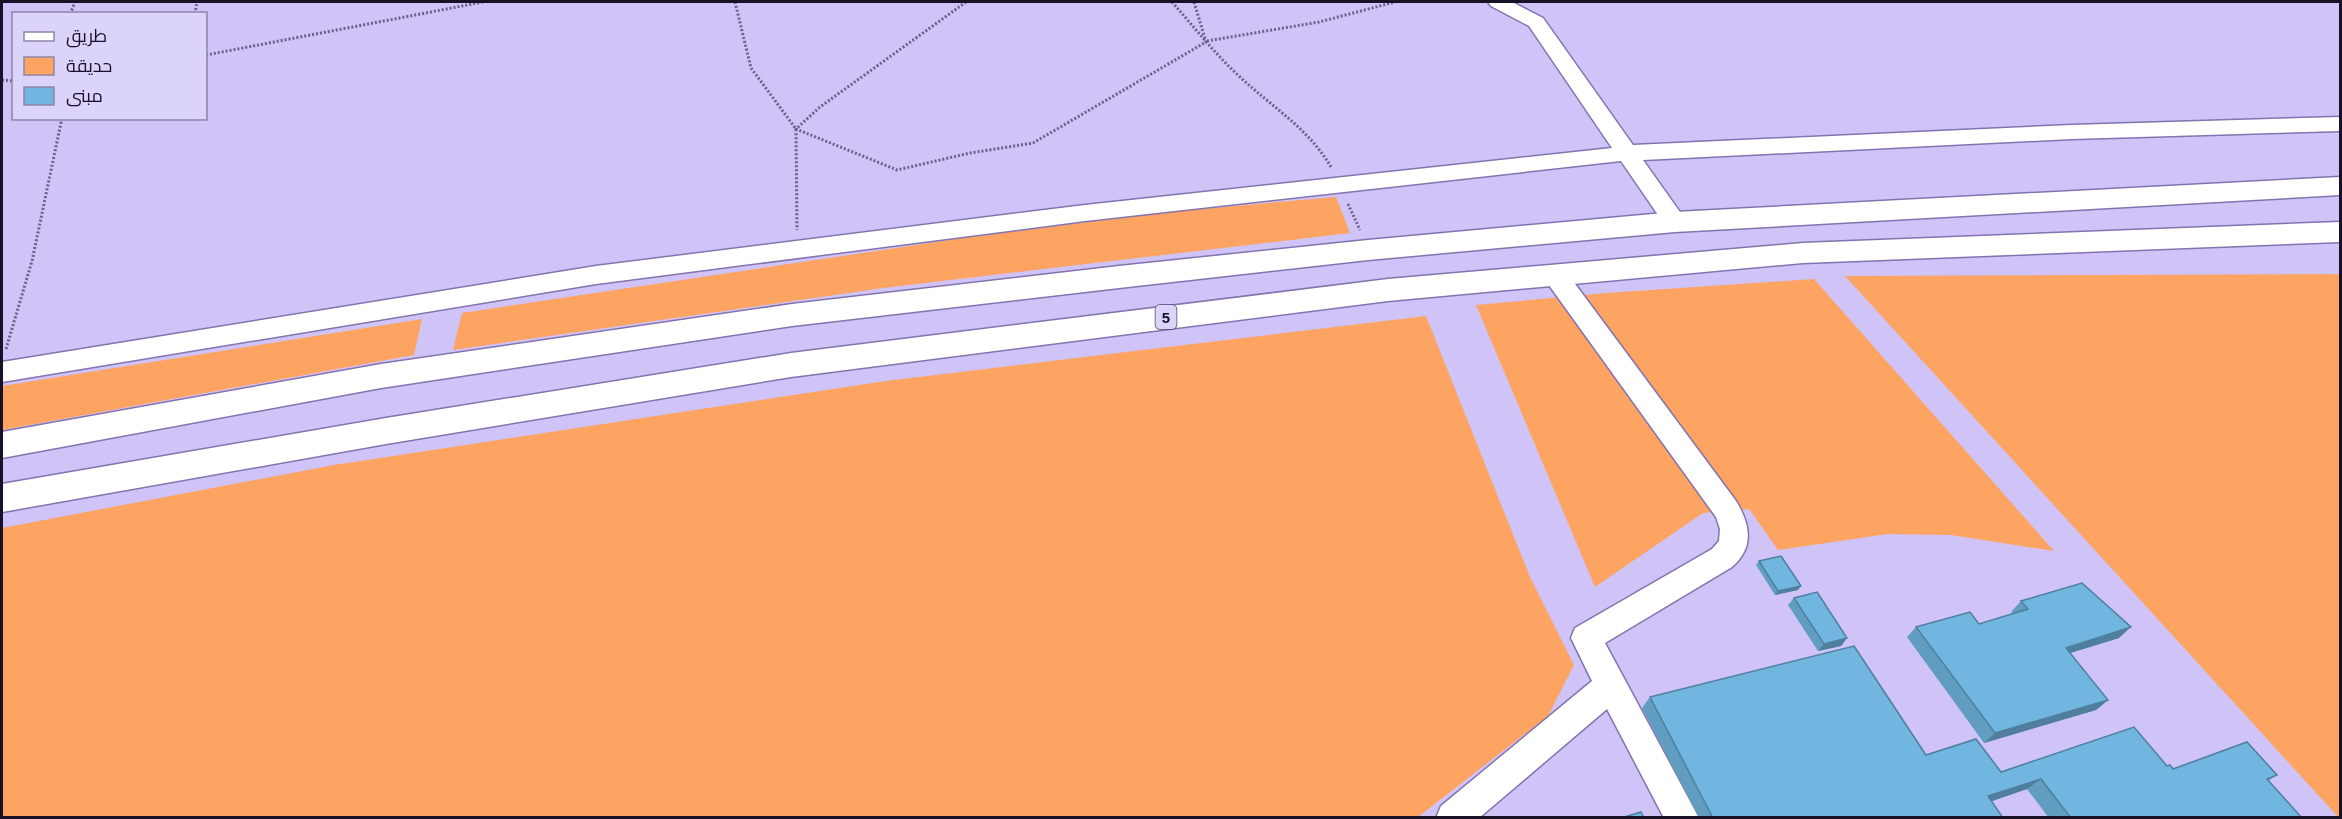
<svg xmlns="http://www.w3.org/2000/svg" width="2342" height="819" font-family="Helvetica,Cairo,sans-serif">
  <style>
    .green { fill: #fda462 }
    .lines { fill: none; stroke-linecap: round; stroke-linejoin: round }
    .minor-casing { stroke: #8373af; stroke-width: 3 }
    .highway-casing { stroke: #8373af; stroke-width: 3 }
    .path { stroke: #6a6185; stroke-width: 3; stroke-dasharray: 2 2; stroke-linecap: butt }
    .minor { fill: #fff; fill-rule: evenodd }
    .highway { fill: #fff; fill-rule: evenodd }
    .wall { fill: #619dc1 }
    .shaded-wall { fill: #4f7f9d }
    .building { fill: #71b6e0; stroke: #4f7f9d; stroke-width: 1.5 }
    .labels { text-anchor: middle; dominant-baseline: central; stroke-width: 6; stroke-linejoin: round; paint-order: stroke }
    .shield { fill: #dcd3fb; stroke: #524a67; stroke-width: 1.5 }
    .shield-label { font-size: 15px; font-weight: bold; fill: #171027 }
  </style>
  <rect width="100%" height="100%" fill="#d0c3f8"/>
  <path class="green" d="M1336 197 1350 233 883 288 453 350 462 313 956 239 1167 212Z
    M2340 274V817L2339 818 1845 276Z
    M1814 279 2054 551 1951 535 1888 534 1778 550 1749 509 1703 513 1595 587 1476 305 1606 293Z
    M1426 316 1530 577 1574 665 1548 716 1418 817H2V528L334 465 886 381Z
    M422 319 414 355 2 430V386Z"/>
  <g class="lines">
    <g class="minor-casing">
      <path id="minor" d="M1488 2H1512L1543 18 1633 145 2072 125 2340 117V131L2072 139 1643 160 1687 222 1683 228 1675 230 1667 228 1621 161 1085 221 596 284 2 382V362L596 266 1085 205 1612 148 1529 26 1491 6Z
        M1555 266 1564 269 1736 501C1750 524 1755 547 1732 567L1605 643 1699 818H1664L1607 709 1479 818H1436L1441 806 1592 681 1571 638 1575 628 1712 549 1719 541 1720 529 1716 517 1546 281 1543 275 1546 269Z"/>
    </g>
    <g class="highway-casing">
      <path id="highway" d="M2340 177V195L1675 232 1368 260 1119 288 792 326 381 388 2 458V432L381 364 792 304 1119 266 1368 240 1675 212Z
        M2340 222V242L1803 263 1388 301 791 377 386 444 2 512V484L386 418 791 353 1388 279 1803 243Z"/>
    </g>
    <path class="path" d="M735 2 751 68 796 129 797 230
      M966 2 820 107 796 129 897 170 970 153 1033 143 1206 42 1194 2
      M1172 2C1194 27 1215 54 1240 77 1272 107 1308 128 1331 167
      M70 14 75 2
      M195 14 197 2
      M1207 41 1319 22 1395 2
      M206 55 483 2
      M2 80 14 81
      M1348 204 1360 230
      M6 349 32 261 62 118"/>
    <use href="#minor" class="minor"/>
    <use href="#highway" class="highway"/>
  </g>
  <path class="wall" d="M1759 561 1798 590 1775 595 1756 565Z
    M1794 598 1847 638 1841 646 1818 651 1788 605Z
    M2021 601 2119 638 2070 653 2108 700 2096 710 1984 743 1907 637 1916 627 1979 624 2013 614 2011 612Z
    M1650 697 1926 755 2001 772 2167 766 2173 769 2277 775 2268 781 2302 818H2049L2027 789 1991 801 2003 818H1699L1642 708Z"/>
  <path class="shaded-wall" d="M1801 586 1798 590 1775 595 1778 591Z
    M2131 627 2119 638 2054 658 2066 648Z
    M1847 638 1841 646 1818 651 1824 644Z
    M2108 700 2096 710 1984 743 1995 733Z
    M2041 779 2027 789 1975 807 1988 796Z"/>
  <path class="building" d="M1781 556 1801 586 1778 591 1759 561Z
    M2082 583 2131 627 2066 648 2108 700 1995 733 1916 627 1970 612 1979 624 2028 609 2021 601Z
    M1817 592 1847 638 1824 644 1794 598Z
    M1854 646 1926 755 1976 739 2001 772 2134 727 2167 766 2170 765 2173 769 2247 742 2277 775 2267 779 2302 818H2071L2041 779 1988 796 2003 818H1713L1650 697Z
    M1641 812 1644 818H1621Z"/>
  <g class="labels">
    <rect class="shield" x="1155.5" y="305" width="21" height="24" rx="4.5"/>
    <g class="shield-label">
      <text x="1166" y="317">5</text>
    </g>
  </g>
  <rect width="2342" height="819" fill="none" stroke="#171027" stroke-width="6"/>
  <rect x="12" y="12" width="195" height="108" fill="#dcd3fb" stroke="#8d85a6" stroke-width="1.5"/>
  <rect x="24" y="32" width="30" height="9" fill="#ffffff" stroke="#8d85a6" stroke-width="1.5"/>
  <text x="66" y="42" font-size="18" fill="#171027">طريق</text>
  <rect x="24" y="57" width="30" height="18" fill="#fda462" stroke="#8d85a6" stroke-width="1.5"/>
  <text x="66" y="72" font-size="18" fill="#171027">حديقة</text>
  <rect x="24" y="87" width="30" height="18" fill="#71b6e0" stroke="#8d85a6" stroke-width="1.5"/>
  <text x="66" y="102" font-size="18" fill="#171027">مبنى</text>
</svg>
